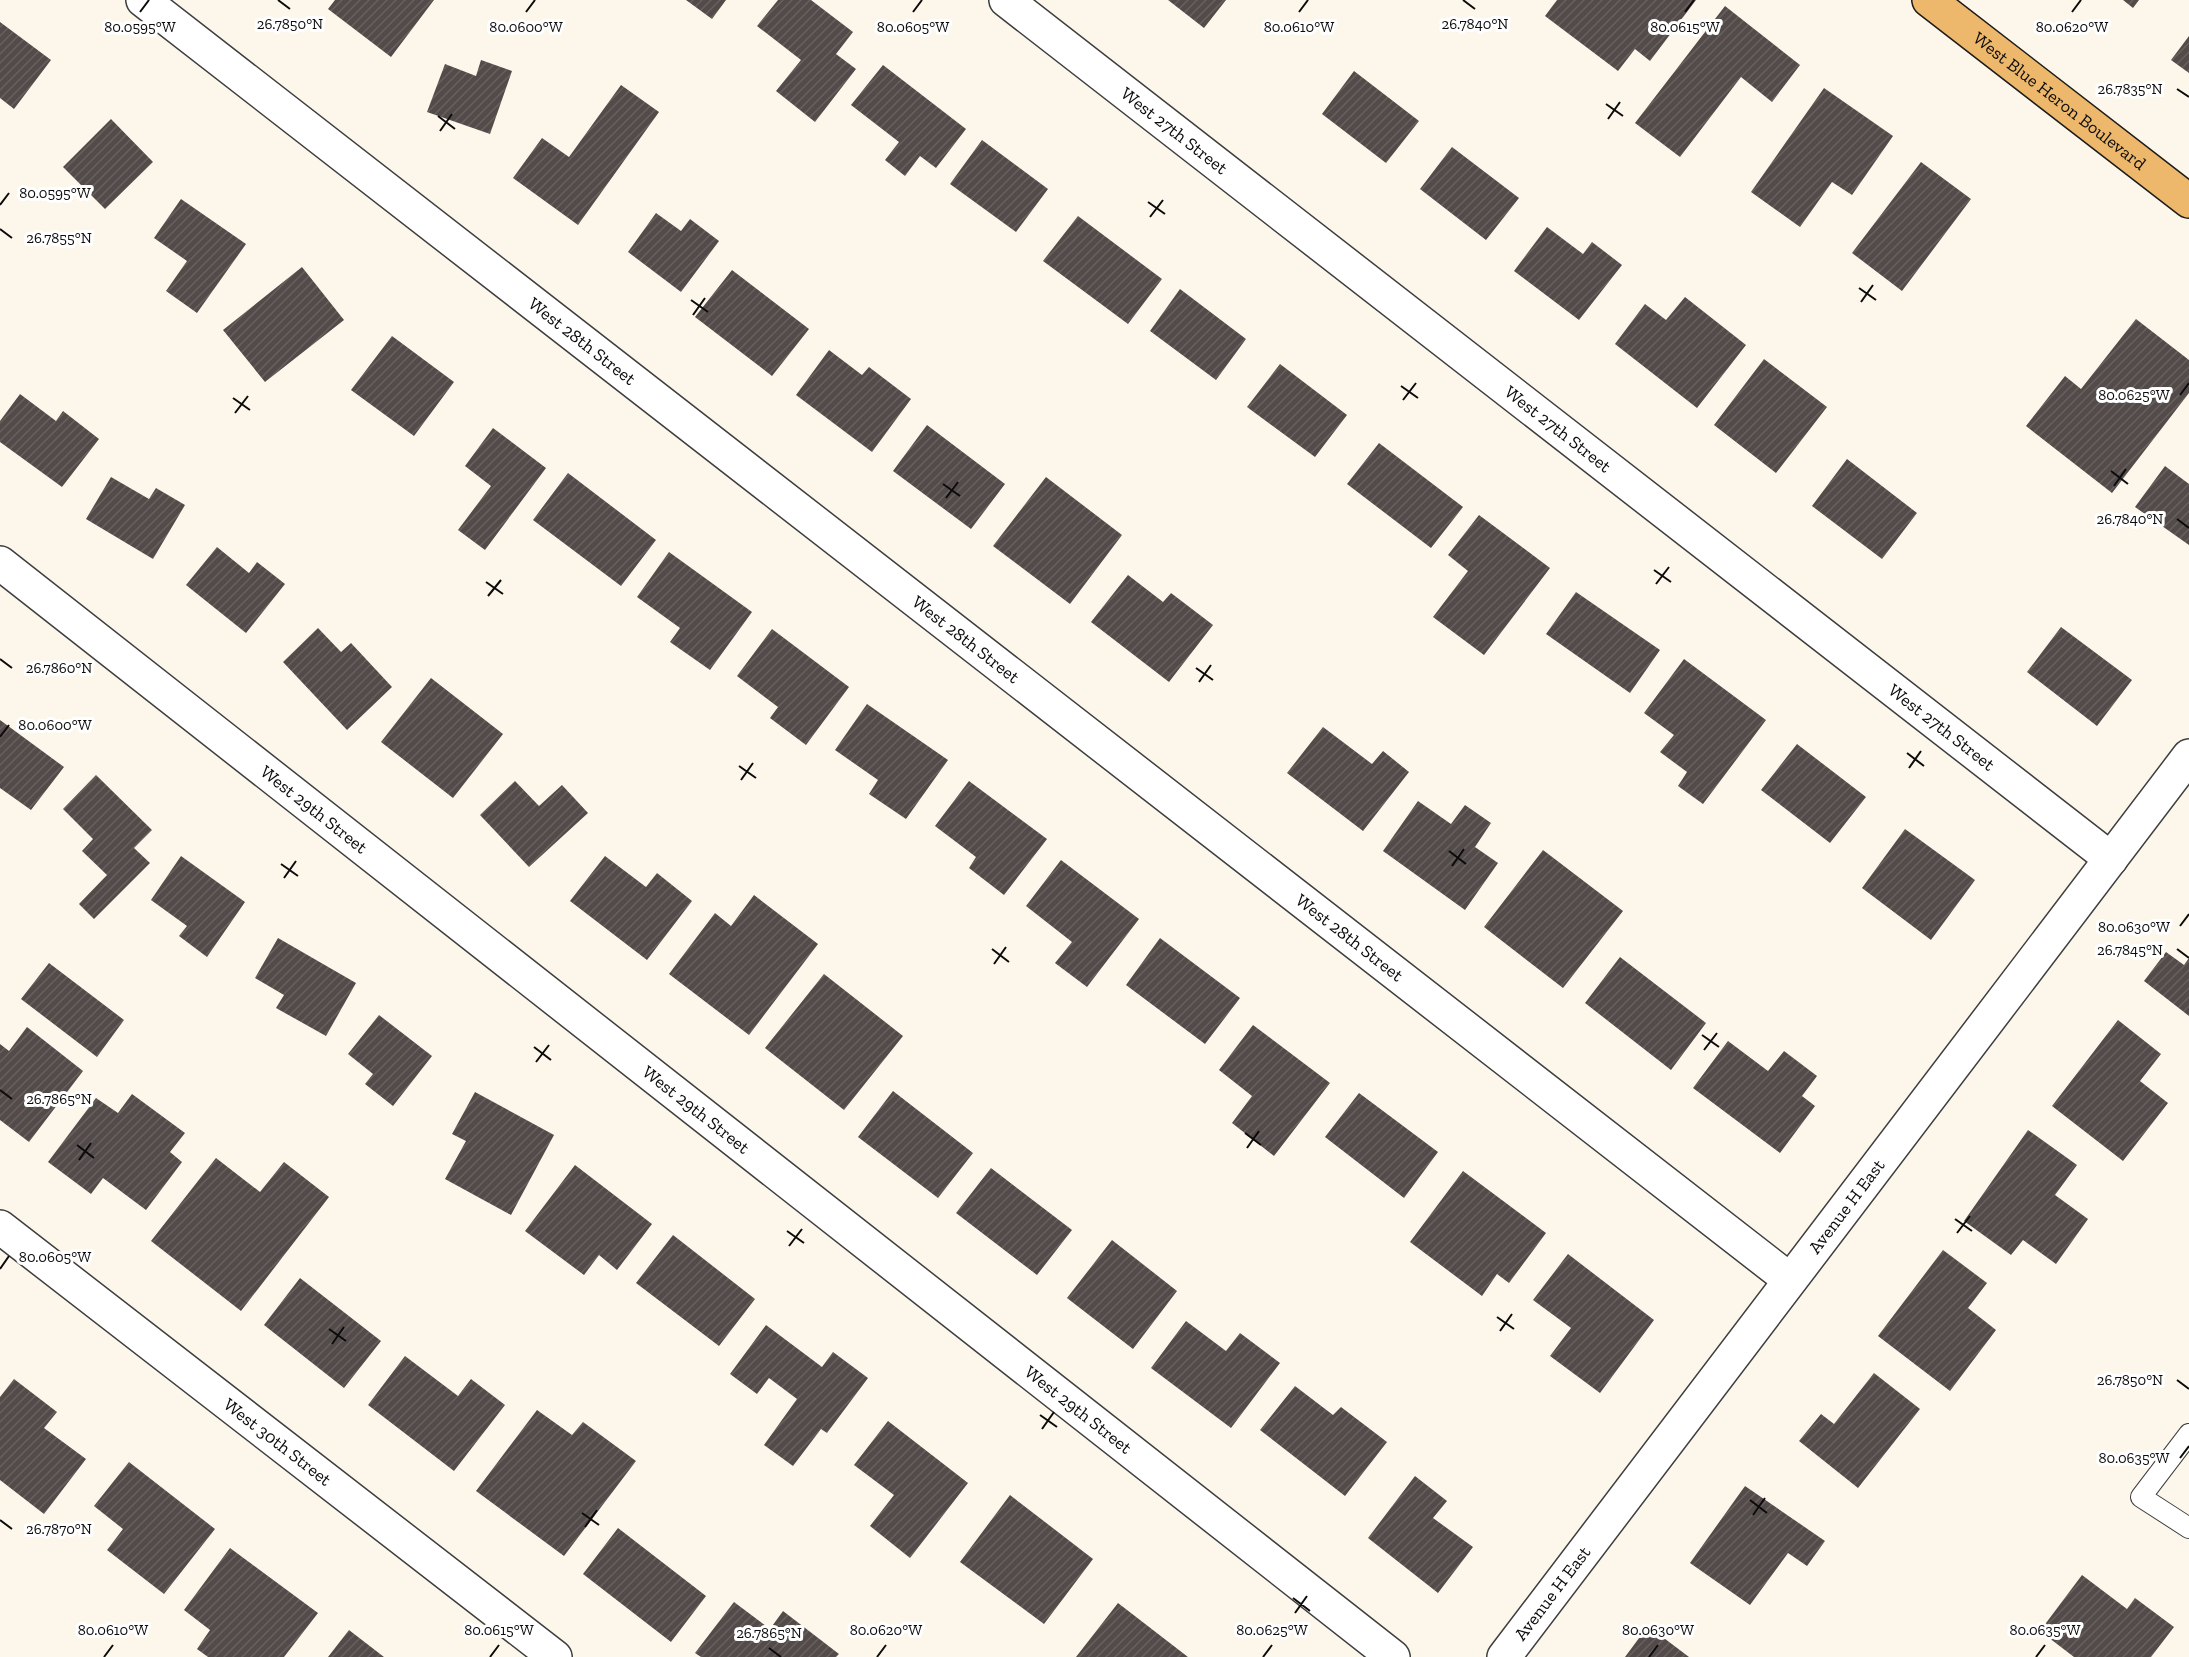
<svg xmlns="http://www.w3.org/2000/svg" width="2189" height="1657" font-family="'Zilla Slab',serif">
  <style>
    .building { fill: url(#building-hatch) }
    .lines { fill: none; stroke-linecap: round; stroke-linejoin: round }
    .lane-casing { stroke: #3e3e3e; stroke-width: 22 }
    .street-casing { stroke: #3e3e3e; stroke-width: 36 }
    .primary-casing { stroke: #1c1c1c; stroke-width: 36 }
    .lane { stroke: #fff; stroke-width: 20 }
    .street { stroke: #fff; stroke-width: 33 }
    .primary { stroke: #edb86b; stroke-width: 33 }
    .ticks { fill: none; stroke: #0b0b0b; stroke-width: 2 }
    .labels { text-anchor: middle; dominant-baseline: central; stroke-width: 6; stroke-linejoin: round; paint-order: stroke }
    .street-label { font-size: 18px; fill: #0b0b0b; stroke: #fff }
    .ticks-label { font-size: 15px; text-anchor: middle; fill: #0b0b0b; stroke: #fff; stroke-width: 6; stroke-linejoin: round; paint-order: stroke }
  </style>
  <defs>
    <pattern id="building-hatch" width="6" height="6" patternUnits="userSpaceOnUse" patternTransform="scale(1.5)"><rect width="6" height="6" fill="#534b49"/><path d="M-1 1l2-2M0 6l6-6M5 7l2-2" fill="none" stroke="#67605f"/></pattern>
  </defs>
  <rect width="100%" height="100%" fill="#fdf7eb"/>
  <path class="building" d="M335 0H434L391 57 328 9Z
    M686 0H726L712 19Z
    M778 0H811L853 32 836 54 856 69 815 122 776 91 801 60 757 26Z
    M1168 0H1226L1204 28Z
    M1557 0H1696L1650 61 1635 49 1618 71 1545 16Z
    M2123 0H2139L2133 8Z
    M1725 6 1800 65 1772 102 1741 77 1680 157 1635 123Z
    M0 22 51 60 14 109 0 98Z
    M2189 36V73L2171 60Z
    M481 60 512 71 490 134 427 112 445 64 476 76Z
    M883 65 966 129 936 168 920 156 905 176 885 160 899 142 851 105Z
    M1354 71 1419 121 1386 163 1322 114Z
    M621 85 659 112 578 225 513 178 542 138 569 157Z
    M1824 88 1893 136 1852 195 1832 182 1800 227 1751 192Z
    M111 119 153 162 105 209 63 167Z
    M982 140 1048 189 1016 232 950 184Z
    M1452 147 1519 198 1486 240 1420 189Z
    M1921 162 1971 199 1902 291 1852 253Z
    M181 199 246 244 197 313 166 291 187 261 154 238Z
    M656 213 681 231 690 219 719 241 681 292 628 252Z
    M1078 216 1162 279 1128 324 1043 261Z
    M1547 227 1583 254 1592 242 1622 265 1579 320 1514 271Z
    M302 267 344 320 265 382 223 330Z
    M732 270 809 329 772 376 695 317Z
    M1180 289 1246 339 1216 380 1150 331Z
    M1685 297 1746 345 1697 408 1615 344 1645 304 1666 320Z
    M2136 319 2189 360V393L2112 493 2026 426 2065 376 2081 389Z
    M392 336 454 382 414 436 351 390Z
    M829 350 862 375 869 367 911 399 872 452 796 395Z
    M1764 359 1827 407 1776 473 1714 425Z
    M1280 364 1347 415 1315 457 1247 407Z
    M20 394 56 421 63 411 99 439 62 487 0 442V421Z
    M927 425 1005 484 971 529 893 471Z
    M493 428 546 468 485 550 458 530 491 486 465 466Z
    M1379 443 1463 507 1431 548 1347 484Z
    M1847 459 1917 513 1882 559 1812 506Z
    M2165 466 2189 484V545L2135 507Z
    M568 473 656 540 621 586 533 520Z
    M111 477 149 499 156 488 185 505 153 559 86 519Z
    M1046 477 1122 535 1070 604 993 546Z
    M1479 515 1550 568 1484 655 1433 617 1468 571 1448 555Z
    M217 547 249 573 257 562 285 584 246 633 186 585Z
    M669 552 752 612 710 670 670 642 680 628 637 597Z
    M1128 575 1163 602 1171 593 1213 625 1169 682 1091 622Z
    M1576 592 1660 650 1630 693 1546 634Z
    M2061 627 2132 680 2097 726 2027 672Z
    M318 628 341 652 351 643 392 687 347 730 283 662Z
    M772 629 849 687 806 745 770 718 778 707 737 676Z
    M1684 659 1766 720 1703 804 1678 786 1687 772 1660 752 1674 735 1644 713Z
    M431 678 503 734 453 798 381 742Z
    M867 704 948 760 906 819 869 794 878 780 835 750Z
    M0 720 64 767 31 810 0 788Z
    M1323 727 1372 764 1383 751 1409 772 1363 831 1287 773Z
    M1797 744 1866 797 1830 843 1761 790Z
    M96 775 152 830 134 848 150 863 94 919 79 904 107 875 82 851 93 839 63 809Z
    M515 781 539 806 562 785 588 813 529 867 480 815Z
    M969 781 1047 839 1004 895 969 868 976 857 935 826Z
    M1418 801 1451 824 1465 805 1491 823 1475 847 1498 863 1465 910 1383 851Z
    M1905 829 1975 880 1931 940 1862 888Z
    M1543 850 1623 911 1563 988 1484 927Z
    M181 856 245 902 207 957 179 936 187 926 151 900Z
    M605 856 646 887 657 873 692 901 647 960 570 901Z
    M1061 860 1139 919 1087 987 1055 963 1072 942 1026 906Z
    M754 895 818 944 749 1035 669 974 715 913 731 926Z
    M278 938 356 983 326 1036 276 1008 284 995 255 978Z
    M1160 938 1240 998 1205 1044 1126 985Z
    M2166 952 2184 965 2189 958V1016L2144 981Z
    M1620 957 1706 1023 1671 1070 1585 1003Z
    M49 963 124 1020 97 1057 21 999Z
    M824 974 903 1036 844 1110 765 1048Z
    M379 1015 432 1056 393 1106 365 1084 373 1074 348 1054Z
    M2118 1020 2161 1054 2140 1081 2168 1103 2123 1161 2052 1106Z
    M1253 1025 1330 1083 1274 1156 1232 1123 1252 1096 1219 1070Z
    M27 1027 83 1071 29 1142 0 1120V1044L9 1051Z
    M1728 1041 1768 1071 1784 1051 1817 1076 1802 1096 1815 1106 1780 1153 1693 1088Z
    M893 1091 973 1153 938 1198 858 1137Z
    M475 1092 554 1135 511 1215 445 1179 466 1141 452 1134Z
    M1359 1093 1438 1152 1404 1198 1325 1137Z
    M132 1094 185 1133 170 1152 182 1162 146 1210 103 1178 91 1194 48 1162 96 1098 118 1113Z
    M2028 1130 2077 1165 2055 1195 2088 1219 2056 1264 2023 1240 2011 1255 1964 1221Z
    M216 1158 260 1192 284 1162 329 1197 241 1311 151 1241Z
    M575 1165 652 1224 617 1270 599 1255 584 1275 525 1231Z
    M991 1168 1072 1230 1037 1275 956 1213Z
    M1463 1171 1546 1233 1509 1283 1497 1274 1482 1296 1410 1242Z
    M673 1235 755 1299 719 1346 636 1283Z
    M1112 1240 1177 1291 1133 1349 1067 1298Z
    M1943 1250 1987 1283 1968 1308 1996 1330 1950 1391 1878 1336Z
    M1568 1254 1654 1320 1600 1393 1550 1356 1571 1328 1533 1300Z
    M300 1278 381 1341 344 1388 264 1325Z
    M1186 1321 1226 1351 1240 1333 1280 1363 1231 1428 1151 1368Z
    M766 1325 822 1367 833 1352 868 1378 827 1433 821 1429 793 1466 764 1445 797 1399 769 1378 757 1394 730 1374Z
    M405 1356 458 1396 471 1379 505 1405 454 1471 368 1405Z
    M1874 1373 1920 1409 1858 1488 1799 1441 1821 1414 1834 1424Z
    M14 1379 57 1412 44 1428 86 1459 44 1514 0 1480V1397Z
    M1295 1386 1333 1415 1341 1407 1387 1442 1345 1496 1260 1430Z
    M537 1410 572 1435 583 1422 636 1461 564 1556 476 1491Z
    M888 1421 968 1483 910 1558 870 1526 894 1495 854 1465Z
    M129 1462 215 1529 164 1594 107 1550 123 1529 94 1506Z
    M1415 1476 1447 1501 1433 1518 1473 1547 1438 1593 1368 1538Z
    M1745 1486 1825 1541 1807 1566 1788 1553 1750 1605 1690 1563Z
    M1010 1495 1093 1559 1044 1624 960 1562Z
    M618 1528 706 1596 671 1642 583 1574Z
    M230 1548 318 1613 284 1657H208L197 1649 210 1630 184 1610Z
    M2082 1575 2127 1609 2135 1598 2174 1627 2151 1657H2074L2040 1631Z
    M734 1602 770 1629 783 1611 839 1654 836 1657H701L695 1653Z
    M1118 1603 1188 1657H1076Z
    M1648 1626 1689 1657H1625Z
    M349 1630 384 1657H328Z"/>
  <g class="lines">
    <g class="lane-casing">
      <path id="lane" d="M2189 1434 2141 1497 2189 1528"/>
    </g>
    <g class="street-casing">
      <g id="street">
        <path id="s1" d="M143 0 1790 1280"/>
        <path id="s2" d="M1006 0 2111 859"/>
        <path id="s3" d="M0 563 1393 1657"/>
        <path id="s4" d="M0 1227 555 1657"/>
        <path id="s5" d="M1504 1657 2189 756"/>
      </g>
    </g>
    <g class="primary-casing">
      <g id="primary">
        <path id="s6" d="M1929 0 2189 201"/>
      </g>
    </g>
    <use href="#lane" class="lane"/>
    <use href="#street" class="street"/>
    <use href="#primary" class="primary"/>
  </g>
  <path class="ticks" d="M278 0 290 9M1463 0 1475 9M140 12 149 0M526 12 535 0M913 12 922 0M1299 12 1308 0M1685 12 1694 0M2072 12 2081 0M2177 89 2189 97M1606 104 1623 116M438 116 455 129M1608 119 1620 102M440 131 452 114M1148 202 1165 214M0 205 9 193M1150 217 1163 200M0 229 12 238M1859 288 1876 300M691 300 708 312M1861 302 1873 285M693 315 705 298M1401 386 1418 398M2180 395 2189 383M233 398 250 410M1403 400 1416 383M235 413 248 396M2111 471 2128 484M943 484 960 496M2114 486 2126 469M946 498 958 482M2177 519 2189 528M1654 570 1671 582M486 582 503 594M1656 584 1669 567M488 596 501 580M0 659 12 668M1196 668 1213 680M1199 682 1211 665M0 737 9 725M1907 753 1924 766M739 766 756 778M1909 768 1921 751M741 780 753 763M1449 851 1466 864M281 864 298 876M1452 866 1464 849M284 878 296 861M2180 926 2189 914M992 949 1009 962M2177 949 2189 958M994 964 1006 947M1702 1035 1719 1047M534 1047 551 1060M1704 1050 1717 1033M536 1062 549 1045M0 1090 12 1099M1245 1133 1261 1145M77 1145 94 1158M1247 1148 1259 1131M79 1160 91 1143M1955 1219 1972 1231M787 1231 804 1243M1957 1233 1970 1216M789 1246 802 1229M0 1269 9 1256M1497 1317 1514 1329M329 1329 346 1341M1500 1331 1512 1314M332 1344 344 1327M2177 1380 2189 1389M1040 1415 1057 1427M1042 1429 1054 1412M2180 1458 2189 1446M1750 1500 1767 1513M582 1513 599 1525M1753 1515 1765 1498M0 1520 12 1529M585 1527 597 1510M1293 1598 1310 1611M1295 1613 1307 1596M769 1648 781 1657M104 1657 113 1645M490 1657 499 1645M877 1657 886 1645M1263 1657 1272 1645M1649 1657 1658 1645M2036 1657 2045 1645"/>
  <g class="labels">
    <g class="street-label">
      <text stroke="none"><textPath href="#s6" startOffset="165">West Blue Heron Boulevard</textPath></text>
      <text stroke="none"><textPath href="#s2" startOffset="213">West 27th Street</textPath></text>
      <text stroke="none"><textPath href="#s1" startOffset="556">West 28th Street</textPath></text>
      <text stroke="none"><textPath href="#s2" startOffset="699">West 27th Street</textPath></text>
      <text stroke="none"><textPath href="#s1" startOffset="1042">West 28th Street</textPath></text>
      <text stroke="none"><textPath href="#s2" startOffset="1185">West 27th Street</textPath></text>
      <text stroke="none"><textPath href="#s3" startOffset="399">West 29th Street</textPath></text>
      <text stroke="none"><textPath href="#s1" startOffset="1528">West 28th Street</textPath></text>
      <text stroke="none"><textPath href="#s3" startOffset="885">West 29th Street</textPath></text>
      <text stroke="none"><textPath href="#s5" startOffset="566">Avenue H East</textPath></text>
      <text stroke="none"><textPath href="#s3" startOffset="1371">West 29th Street</textPath></text>
      <text stroke="none"><textPath href="#s4" startOffset="351">West 30th Street</textPath></text>
      <text stroke="none"><textPath href="#s5" startOffset="80">Avenue H East</textPath></text>
    </g>
  </g>
  <g class="ticks-label">
    <text x="290" y="29">26.7850°N</text>
    <text x="1475" y="29">26.7840°N</text>
    <text x="140" y="32">80.0595°W</text>
    <text x="526" y="32">80.0600°W</text>
    <text x="913" y="32">80.0605°W</text>
    <text x="1299" y="32">80.0610°W</text>
    <text x="1685" y="32">80.0615°W</text>
    <text x="2072" y="32">80.0620°W</text>
    <text x="2130" y="94">26.7835°N</text>
    <text x="55" y="198">80.0595°W</text>
    <text x="59" y="243">26.7855°N</text>
    <text x="2134" y="400">80.0625°W</text>
    <text x="2130" y="524">26.7840°N</text>
    <text x="59" y="673">26.7860°N</text>
    <text x="55" y="730">80.0600°W</text>
    <text x="2134" y="932">80.0630°W</text>
    <text x="2130" y="955">26.7845°N</text>
    <text x="59" y="1104">26.7865°N</text>
    <text x="55" y="1262">80.0605°W</text>
    <text x="2130" y="1385">26.7850°N</text>
    <text x="2134" y="1463">80.0635°W</text>
    <text x="59" y="1534">26.7870°N</text>
    <text x="113" y="1635">80.0610°W</text>
    <text x="499" y="1635">80.0615°W</text>
    <text x="886" y="1635">80.0620°W</text>
    <text x="1272" y="1635">80.0625°W</text>
    <text x="1658" y="1635">80.0630°W</text>
    <text x="2045" y="1635">80.0635°W</text>
    <text x="769" y="1638">26.7865°N</text>
  </g>
</svg>
